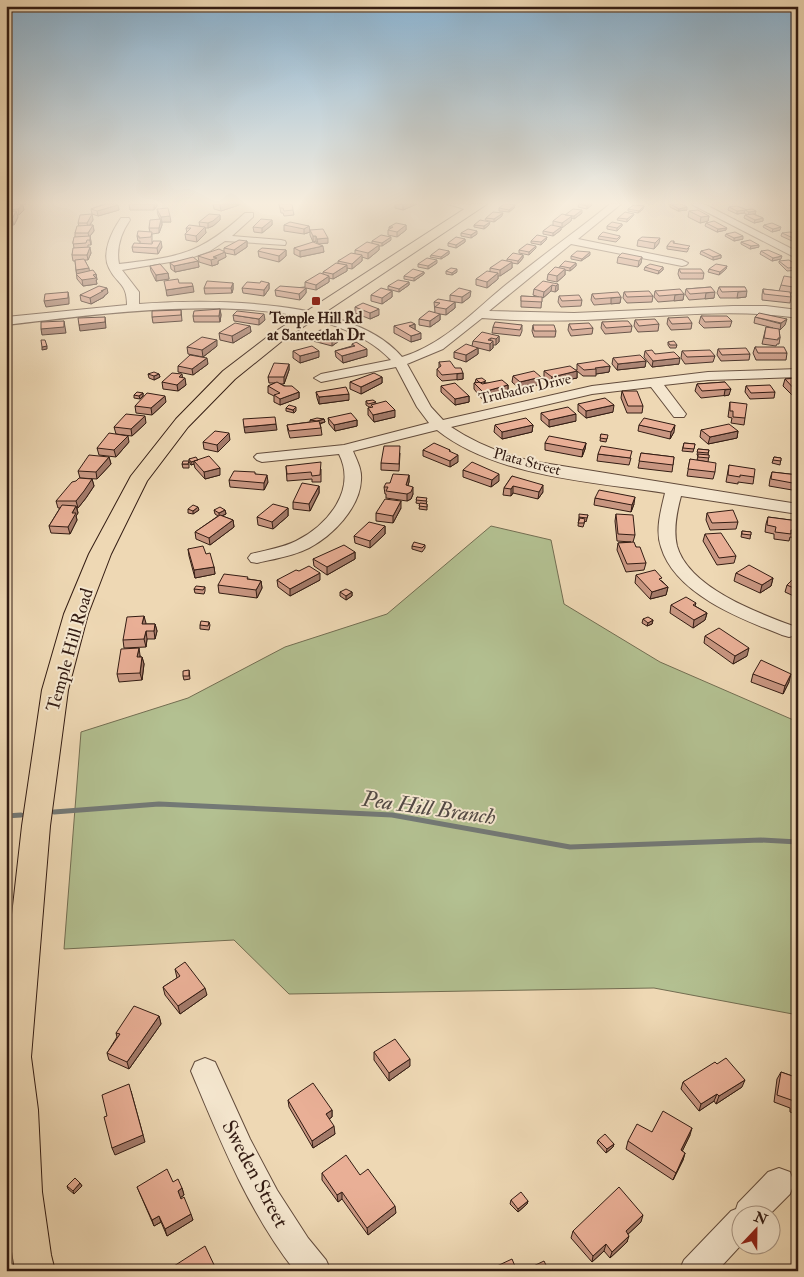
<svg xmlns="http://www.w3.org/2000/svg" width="804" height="1277" font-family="'IM FELL Double Pica',serif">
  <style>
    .green { fill: #b3c091; stroke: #736e52 }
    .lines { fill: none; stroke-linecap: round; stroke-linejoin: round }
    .stream { stroke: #737976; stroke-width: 5 }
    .minor-casing { stroke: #624b3b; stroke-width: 2 }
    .major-casing { stroke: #331c13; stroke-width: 2 }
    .minor { fill: #f4e6ce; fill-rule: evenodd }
    .major { fill: #eed8b4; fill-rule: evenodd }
    .wall { fill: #c89681; stroke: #331c13 }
    .shaded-wall { fill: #a37a69; stroke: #331c13 }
    .building { fill: #e9af96; stroke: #331c13 }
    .poi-dot { fill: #8f2418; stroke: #f4e6ce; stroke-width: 2 }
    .labels { text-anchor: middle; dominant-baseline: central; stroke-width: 4; stroke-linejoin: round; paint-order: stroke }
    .far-poi-label { font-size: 15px; font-weight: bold; fill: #331c13; stroke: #f4e6ce }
    .far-street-label { font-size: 15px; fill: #331c13; stroke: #f4e6ce }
    .street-label { font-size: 18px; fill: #331c13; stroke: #f4e6ce }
    .near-street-label { font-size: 21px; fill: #331c13; stroke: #f4e6ce }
    .near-water-label { font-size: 22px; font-style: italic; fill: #534a45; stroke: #f4e6ce }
  </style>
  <rect width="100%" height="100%" fill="#eed8b4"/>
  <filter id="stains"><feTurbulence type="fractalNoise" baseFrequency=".004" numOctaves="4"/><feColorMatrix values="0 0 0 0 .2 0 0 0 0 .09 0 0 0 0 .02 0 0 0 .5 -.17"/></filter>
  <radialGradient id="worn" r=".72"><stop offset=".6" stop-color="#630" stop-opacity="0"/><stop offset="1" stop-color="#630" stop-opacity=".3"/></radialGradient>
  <path class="green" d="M491 526 551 540 564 604 660 662 798 722V1015L654 988 289 994 234 940 64 949 81 732 188 698 285 647 387 614Z"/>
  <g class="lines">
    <path class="stream" d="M54 812 159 804 392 815 570 847 761 840 798 842
      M6 816 21 815"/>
    <g class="minor-casing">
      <path id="minor" d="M448 204H467L479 209 474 212Z
        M610 204H621L578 239 682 260 688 263 686 265 682 266 571 244 489 311 574 313 733 306H766L798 310V318C740 309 681 315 623 318 576 321 529 322 482 318L443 349 407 364 431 407 443 420 592 386 708 372 798 369V377L708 380 664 385 686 414 684 417H674L651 387 592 394 451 427C475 443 503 454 531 461L798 504V514L681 496C677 511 673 529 677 546 689 588 758 613 796 627L798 630 796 635 789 637 782 635C741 619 675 594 661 547 655 530 661 510 665 493 593 482 496 477 437 430L353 451C357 461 362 469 361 480 360 508 332 536 309 548 293 556 274 559 257 563L251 562 248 558 251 554C266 550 282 548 296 541 328 525 357 490 339 454L262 462 257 460 254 457 257 454 344 445 429 423 417 407 396 367 321 382 314 378 321 374 391 360C315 280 106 314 6 325V317L127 305C127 282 117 285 109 268 101 253 112 231 121 218H129L130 220C121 233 116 248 119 264 179 257 199 255 245 213H253V217L232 236 281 240 285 241 286 243 285 245 225 241 210 251 188 259 122 270 139 292V304C210 299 353 298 402 357 447 343 476 308 512 280 544 254 578 230 610 204Z
        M691 204H704L798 252V259Z
        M205 1058 215 1062 250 1139 277 1190 308 1238 326 1260 331 1271H295C248 1211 220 1140 191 1071L195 1062Z
        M779 1168 790 1172 794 1183 790 1194 770 1214H742V1244L717 1271H679L684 1260 731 1211 736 1209 738 1203 768 1172Z"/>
    </g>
    <g class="major-casing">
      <path id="major" d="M472 204H487L282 341 235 379 188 427 147 481 111 554 88 614 68 690 50 826 31 1057 38 1110 42 1192 51 1255 55 1271H15L6 1213V968L22 826 42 690 64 614 89 554 131 476 176 419 223 371 270 335Z"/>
    </g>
    <use href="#minor" class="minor"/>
    <use href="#major" class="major"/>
  </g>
  <path class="wall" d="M9 204H26L22 205 24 210 19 215H17L18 217 14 225H10L11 227 6 234V208Z
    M104 204H116L118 205 119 210 98 216 92 214 91 209Z
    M129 204H157V206L154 210H130Z
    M213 204H239V205L221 211 214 209Z
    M279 204 293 210 294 215 284 216 283 213H281Z
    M395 204H417L403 210 395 208Z
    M579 204H592L587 209 578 207Z
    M670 204 687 210 678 211 670 207Z
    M789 204H798V209L789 205Z
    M515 205 514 208 509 212 499 211V208Z
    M644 206 643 209 638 213 628 211V209Z
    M729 207 756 211 755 214H754L763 218V221L754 223 744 218 745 215H748L744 213 737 214 728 210Z
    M157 209 171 222H162V225L159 233 152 234V243L162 247 158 254 133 252 132 247 140 243V241H138L137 236 150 232 149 228 160 219 158 215Z
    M689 211 709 216 708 221 700 223 688 217Z
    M582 213 574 219 572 218 571 221 561 228V230L553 236 543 234V231L553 225V221L565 215Z
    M92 214 93 220 90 225H93L94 231 90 236 91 242V245H88V247L91 253 88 260H85L89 271 96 274 97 280H96L97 284 83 286 77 279 75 261H73L72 255 74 248 73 242 75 237V233L79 226 78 223Z
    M634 214 633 216 627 222 617 220 618 218Z
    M220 215V220L213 226 208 228H205L206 233 197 242 186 240 185 234 187 233 186 228 200 227 199 222Z
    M502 216 494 222 485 220 486 218Z
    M272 220V225L262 233 254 232 253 227Z
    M706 223 726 230 717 232 705 226Z
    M622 224V226L617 231 607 229V226Z
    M284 225 309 226 310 232 304 234 284 231Z
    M406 225V230L397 237 388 235V230L389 229V227Z
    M474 225H489L484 229 474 227Z
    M764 225 780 230 772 232 763 227Z
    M310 230 328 243 319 244 324 252 300 257 294 254V248L317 243 316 241 313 242 310 235Z
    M461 233 477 234 471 238 461 236Z
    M782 233 798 235 792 241 781 236Z
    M726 234 743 239 734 241 725 236Z
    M599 236H620V238L616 242 598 239Z
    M547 237 546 240 541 245 531 243V241Z
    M465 239V242L456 248 448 246V243Z
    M391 240 382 246H379V250L368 259 362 257V261L352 269 347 268V271L333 279 329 278V282L316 290 306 288V293L300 300 276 296 275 290 305 287V282L323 274V272L338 264V261L355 254V250L372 243V241Z
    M638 240 659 243 654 249 637 246Z
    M247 241V247L235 255 225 253 226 257 218 261V264L212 266 199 262 198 256 224 251V248Z
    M674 241V243L689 248 687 252 667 249V246Z
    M741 242 759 247 750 249 741 244Z
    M536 248 529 255 519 253V250Z
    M286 250V256L279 262 259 257 258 251Z
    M449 251V254L441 259 430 257 431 255Z
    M701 251 721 255V258L713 260 700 254Z
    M761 251 781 259 772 261 760 254Z
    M523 255V258L518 264 512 263V268L500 276H498V279L487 288 476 285V279L490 272V268L507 261V259Z
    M590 255 581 261 571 259V256Z
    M618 257H642L641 263 638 267 617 263Z
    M198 261 199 267 175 272 171 269 170 263Z
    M779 261 798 266V270L787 271 779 263Z
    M437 263 428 269 418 267V264Z
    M576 263V266L570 271 565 270V275L557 282 547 280 548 274 559 268 560 266Z
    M150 266 168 273 169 279 156 281 151 271Z
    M727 266 726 269 719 275 708 272 709 269Z
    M645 267H663V270L658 274 644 270Z
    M679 269 704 273 703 279H680L678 274Z
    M446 271 457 272 452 275 446 274Z
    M424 272V274L414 281 404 279V276Z
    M796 278 792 293H790L791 297 790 303 762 300V295L763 289 779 291 781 285Z
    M409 282V285L399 292 388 289V286Z
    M233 283V289L232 293 205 294 204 288Z
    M269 283V289L264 296 243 293 242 288Z
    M558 284V290L555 292 551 291 543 298 542 297 541 308 521 307V296L539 297 533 295 534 289Z
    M711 287 714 298 689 300 685 294 686 289Z
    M719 287H745L746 297 737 298H720L717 293Z
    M392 291V297L382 304 371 301V295Z
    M655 291 684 294 683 300 658 302 654 297Z
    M624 292 653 296 652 302 627 303 623 298Z
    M108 293 104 296V297L91 304 81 301 80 295Z
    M592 294 621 297 620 303 594 305 591 300Z
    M450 295 470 297 462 303 455 302V308L446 315 440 314V320L430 327 419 325V319L435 312 434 302 450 301Z
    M559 296 582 300 581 306 561 307 558 302Z
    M355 307 379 315 370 319 355 313Z
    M220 309 221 315 220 322H194L193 316Z
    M181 310 182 321 153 323 152 317Z
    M233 315 265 320 259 325 234 321Z
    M701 316 732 321 730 327 704 328 699 323Z
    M755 317 785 325 780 330 779 329 780 338 779 344H777L776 346 762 344 766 327 773 328 754 323Z
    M668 318 692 323 691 329 671 330 667 324Z
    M635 320 659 324 658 331 638 332 634 326Z
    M602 322 632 326 631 332 605 334 601 328Z
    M415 324V329L421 339 411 342 394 333V326Z
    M569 324 593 328 592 334 571 336 568 330Z
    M522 325V331L520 336 492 333 493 327Z
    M533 325 556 331 555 337H534L532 331Z
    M250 326 251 332 233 343 220 340 219 333Z
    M313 335 339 341 332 346 313 341Z
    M499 336V342L496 345H493V348L490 351 478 348V354L466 362 454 358V352L472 346 473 341Z
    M668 342 677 345 676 348H670L668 345Z
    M352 344 367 356 343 363 336 357 335 351 352 346Z
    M217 346 203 357 188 354 187 347Z
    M755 347 787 353 786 360H756L753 353Z
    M718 349 750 354 749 360 721 361 717 355Z
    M293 351 319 357 300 363 293 358Z
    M645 351 655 354 679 364 652 367 644 357Z
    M682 351 715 356 713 362 685 364 681 358Z
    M613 358 646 361 645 367 617 370 612 364Z
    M439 362 463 373V379L442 381 437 376V369L439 368Z
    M208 364 193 375 178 372V366Z
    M289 364V370L284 384H280L299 392V398L280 405 274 402V396L268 393V386L275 383H269L268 377Z
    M577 364 610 366 609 372 596 374V376H583L577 371V378L551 383 544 377V371L577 370Z
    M148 374H159L160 377 154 380 149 378Z
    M513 376 541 377V384L520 389 512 382Z
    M382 377V383L361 394 350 389V382Z
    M182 378 186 385 178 391 163 389 162 382Z
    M798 378V399H796L783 386 785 379Z
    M476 379 486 383 508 385V392L482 399 474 389V383H475Z
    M725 382 729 395 701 398 695 391 697 384Z
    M441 386 469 396V402L455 405 441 392Z
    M746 386 775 392 774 398 750 399 745 392Z
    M622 391 643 406 642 413H627L621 398Z
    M316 392 349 400 319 404 317 398Z
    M143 393V396L140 399 134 398V395Z
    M366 401 376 403 395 417 374 422 368 415V408H371V407H369L366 405Z
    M166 402 152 415 136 413 135 406Z
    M730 402 745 418 744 425 731 423 732 418 728 417Z
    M578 404 613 412 586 418 578 411Z
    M286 408 296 411 294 413 286 411Z
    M541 413 576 421 549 427 541 420Z
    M328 418 357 420V426L335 431 329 424Z
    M324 419 325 422 320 424 321 428 322 435 290 438 288 431 287 425 310 422V420Z
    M146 423 132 436 116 434 114 427Z
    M495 425H533L532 432 502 439 494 432Z
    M639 425 674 432 670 439 638 431Z
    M701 430 738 431 737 438 708 444 700 437Z
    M601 434 607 438 606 442 600 441Z
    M230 440 218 452 204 449 203 442Z
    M129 442 116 457 99 455 97 448Z
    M545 443H586L585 449 582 457 545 450Z
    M684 443 695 444 693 452 682 451Z
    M698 449 709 450 708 455H709L708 462 697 460 698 456 697 455Z
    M423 450H450V452L458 462 450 467 423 456Z
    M400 453 399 471 381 470V463Z
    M641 453 674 457 672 472 638 468Z
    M598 454 631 458 629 465 597 461Z
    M109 457 111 464 97 479 80 478 78 471Z
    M774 457 781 458 780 465 772 463Z
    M189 459 198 460 220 475 205 479 195 468 194 464 191 465 189 462Z
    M690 459 715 472 713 479 687 476Z
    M182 464H189V468H183Z
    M729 465 754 477 753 484 738 482V484L726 482Z
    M286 466 321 469V482H312V479L287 481Z
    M463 470 499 481 491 487 463 477Z
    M772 472 798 475V491L769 486 770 479Z
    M256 474 268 482 264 490 230 487 229 480Z
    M409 475V482L408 485 413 494 411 499 407 501 386 498V494H385L384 487 390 483Z
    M512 476 543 492 538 499 513 493 511 496 503 495 504 488Z
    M92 479 94 486 86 498 78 508H77L78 513 76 516 77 520 70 534 51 533 49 526 60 508H58L56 501Z
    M319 486V493L310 511 293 509V502Z
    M417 497 427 501 426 504H427V510L419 509 420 504 416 503Z
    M595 498 634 504 631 512 594 505Z
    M288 508V516L273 529 258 525 257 517Z
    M401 508 393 523 376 521V513Z
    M188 509 199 510 193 514 188 513Z
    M214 510H225L226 514 222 516 233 520 234 527 210 545 196 539 195 532 218 516 215 514Z
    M707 513 738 522 736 529 710 530 706 520Z
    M616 514 635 535 633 542 646 563 644 570 626 572 617 550 618 543 631 542 617 541 615 521Z
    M588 515 586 522 585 521 583 527 578 526 579 517Z
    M768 517 798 521V538L790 537 789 541 774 539V534L765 532 766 524Z
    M385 526V534L370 548 355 543 354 536Z
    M742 531 751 532 750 539 741 537Z
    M705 534 736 556 734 563 717 565 703 541Z
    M425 545V548L422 552 412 549V546Z
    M188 549 206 554 214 567 215 574 195 578 189 556Z
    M355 552V559L327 575 314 566 313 559Z
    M736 573 773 578 771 586 760 593 734 581Z
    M636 575 662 581 668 587 666 595 650 599 635 583Z
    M248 579 261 581 262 588 257 598 219 593 218 585Z
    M798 579V598L785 592 787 585Z
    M277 580H320L290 596 278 587Z
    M205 587V591L204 594 195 593 194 589Z
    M340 592H352V596L346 600 340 596Z
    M696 603 695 606 707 613 705 620 693 628 670 613 671 605Z
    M144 616 145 624H155L157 631 155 639H147L146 647 124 648 123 640Z
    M643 619 653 620 652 624 647 626 642 623Z
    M209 622 210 625 209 630 200 629V625Z
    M705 636 747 656 733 664 704 643Z
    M140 655V657H142L144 664 142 680 119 682 117 674Z
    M189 670 190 679 184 680 183 676Z
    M753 674 789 682 783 694 751 682Z
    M175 969 207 995 180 1014 165 995 163 987 177 978Z
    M159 1016 161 1024 129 1069 109 1060 107 1053 117 1037 116 1033Z
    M374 1052 410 1066 389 1081 374 1060Z
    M717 1064 742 1087 716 1104 714 1101 699 1111 681 1089 683 1082Z
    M781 1072 798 1078V1115L790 1112V1108L774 1102 777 1079Z
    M288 1100 332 1110V1117L329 1119 335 1134 313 1148 289 1107Z
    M652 1132 690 1135 682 1151 685 1153 683 1160 673 1180 626 1149 628 1141Z
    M598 1140 614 1144 613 1147 606 1153 597 1143Z
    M322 1173 360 1175 396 1213 368 1235 342 1199 338 1202 322 1180Z
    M173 1182 182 1188 184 1195 180 1198 193 1220 167 1236 161 1222 154 1226 137 1187Z
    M80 1183 82 1186 74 1194 68 1189 67 1186Z
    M511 1200 528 1201 527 1204 518 1212 510 1204Z
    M641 1222 628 1234 627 1242 610 1258 604 1251 592 1262 571 1238 573 1231Z"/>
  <path class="shaded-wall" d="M21 204 22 206 23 205 24 210 19 215 18 209Z
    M154 204H157V206L154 210Z
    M223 204H239V205L221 211 220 205Z
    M404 204H417L403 210V205Z
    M590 204H592V205L587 209V206Z
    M118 205 119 210 98 216 97 211Z
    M515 205 514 208 509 212V210Z
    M644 206 643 209 638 213 639 211Z
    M687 207V210L678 211 679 209Z
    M582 210V213L574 219V216Z
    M745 210 744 213 737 214V211Z
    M16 211 18 217 14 225 12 219Z
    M756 211 755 214 748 215 749 212Z
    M503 213 502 216 494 222V219Z
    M92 214 93 220 88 228 87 223Z
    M634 214 633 216 627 222V219Z
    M220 215V220L213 226 208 228V223Z
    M170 216 171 222H162L161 217Z
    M572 216 571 221 562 228V223Z
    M709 216 708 221 700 223 701 217Z
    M763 218V221L754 223 755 220Z
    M161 219 162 225 159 233V228Z
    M272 220V225L262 233V228Z
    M10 222 11 227 7 234 6 228Z
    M490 222 489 225 484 229V226Z
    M622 224V226L617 231V228Z
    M93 225 94 231 90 236 91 242V245L88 233Z
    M406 225V230L397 237V232Z
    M309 226 310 232 304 234V229Z
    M205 227 206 233 197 242 196 236Z
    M561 227V230L553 236V233Z
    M781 227 780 230 772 232 773 229Z
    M727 228 726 230 717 232 718 229Z
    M477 231V234L471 238V235Z
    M313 236H316V241L313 242Z
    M743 236V239L734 241V238Z
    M391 237V240L382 246V243Z
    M547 237 546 240 541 245V242Z
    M798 237V240L792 241 793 238Z
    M328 238V243L318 244 317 239Z
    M660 238 659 243 654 249 655 243Z
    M465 239V242L456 248V245Z
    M161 241 162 247 158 254 157 248Z
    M247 241V247L235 255 234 250Z
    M379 245V250L368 259V253Z
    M759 245V247L750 249 751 246Z
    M323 246 324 252 300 257V251Z
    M536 246V248L529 255V252Z
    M90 247 91 253 88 260 87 255Z
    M286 250V256L279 262V256Z
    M449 251V254L441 259V257Z
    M225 252 226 257 218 261V264L212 266 211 260 213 257Z
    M590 252V255L581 261 582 259Z
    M362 255V261L352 269V264Z
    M523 255V258L518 264V261Z
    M721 255V258L713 260V257Z
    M782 256 781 259 772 261 773 258Z
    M642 257 641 263 638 267 639 261Z
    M437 260V263L428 269V266Z
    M198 261 199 267 175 272 174 266Z
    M512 262V268L500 276V270Z
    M576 263V266L570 271V268Z
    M347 265V271L333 279V274Z
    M727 266 726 269 719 275 720 272Z
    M663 267V270L658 274 659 271Z
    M89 268 90 274 77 275 76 270Z
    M457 269V272L452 275V273Z
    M565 269V275L557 282V276Z
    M424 272V274L414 281V278Z
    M168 273 169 279 156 281V275Z
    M498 273V279L487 288V282Z
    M96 274 97 280H96L97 284 83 286 82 280 93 275Z
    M329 276V282L316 290V285Z
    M409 282V285L399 292V289Z
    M233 283V289L232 293 231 288Z
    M269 283V289L264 296V290Z
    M558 284V290L555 292 556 286Z
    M552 285 551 291 543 298 544 292Z
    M193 286 194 292 167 296 166 290Z
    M107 288 108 293 104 296V297L91 304 90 298Z
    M306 288V293L300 300 299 294Z
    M392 291V297L382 304V298Z
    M471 291 470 297 462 303V297Z
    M747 291 746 297 737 298 738 292Z
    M68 292 69 298V304L46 307 44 301Z
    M715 292 714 298 705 299 706 293Z
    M684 294 683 300 674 301 675 295Z
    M621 297 620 303 611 304V298Z
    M455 302V308L446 315V309Z
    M220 309 221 315 220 322 219 316Z
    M379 309V315L370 319V313Z
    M264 314 265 320 259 325V319Z
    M440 314V320L430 327V321Z
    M105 317 106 328 80 331 79 325Z
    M787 319 785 325 780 330 781 323Z
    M64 321 66 333 42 335 41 329Z
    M415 324V330L409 326Z
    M250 326 251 332 233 343 232 336Z
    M421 333V339L411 342V336Z
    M338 334 339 341 332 346V339Z
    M499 336V342L496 345V339Z
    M491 338 490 344 493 341V348L490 351V344L488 340Z
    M217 340V346L203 357 202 350Z
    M47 346V349L42 350V347Z
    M478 348V354L466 362V355Z
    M367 349V356L343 363 342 356Z
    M319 351V357L300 363V356Z
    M207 358 208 364 193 375 192 369Z
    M680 358 679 364 652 367 653 361Z
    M646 361 645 367 617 370 618 364Z
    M289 364V370L284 384V377Z
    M610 366 609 372 596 374V369L595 368Z
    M577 371V378L551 383 552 377Z
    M463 373V379L457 380V374Z
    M159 374 160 377 154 380V376Z
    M182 374 183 380 185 378 186 385 178 391 177 385 179 377Z
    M382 377V383L361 394V387Z
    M541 377V384L520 389V382Z
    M508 385V392L482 399 483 392Z
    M731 389 729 395 724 396 725 390Z
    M299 392V398L280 405V399Z
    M143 393V396L140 399 139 396Z
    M349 394V400L319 404V397Z
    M165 396 166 402 152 415 151 408Z
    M469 396V402L455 405V399Z
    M614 405 613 412 586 418V411Z
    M296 407V411L294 413 293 410Z
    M395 410V417L374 422 373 415Z
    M576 414V421L549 427V420Z
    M145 416 146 423 132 436 131 429Z
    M324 419 325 422 317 424V421Z
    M357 420V426L335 431 334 425Z
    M276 424 277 430 245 433 244 427Z
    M533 425 532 432 502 439V432Z
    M675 425 674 432 670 439 671 432Z
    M738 431 737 438 708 444 710 437Z
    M229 433 230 440 218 452 217 445Z
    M128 436 129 442 116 457 114 450Z
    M586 443 585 449 582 457 583 450Z
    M458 455V462L450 467V461Z
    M109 457 111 464 97 479 96 472Z
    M194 461V464L191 465V462Z
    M220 468V475L205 479 204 472Z
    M499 474V481L491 487 492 480Z
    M267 475 268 482 264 490V483Z
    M409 475V482L406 492V485Z
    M92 479 94 486 86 498 78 508 76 501Z
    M543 485V492L538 499 539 492Z
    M319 486V493L310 511 309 504Z
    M513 486V493L511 496V489Z
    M413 487V494L411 499 407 501V494Z
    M635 497 634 504 631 512 632 505Z
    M401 501V508L393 523V516Z
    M76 506 78 513 76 516 77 520 70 534 68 527 72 513Z
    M198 507 199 510 193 514V511Z
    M288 508V516L273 529 272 522Z
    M225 510 226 514 219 517V513Z
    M233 520 234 527 210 545 209 538Z
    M385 526V534L370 548V541Z
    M355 552V559L327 575V567Z
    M214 567 215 574 195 578 194 570Z
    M320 573V580L290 596V589Z
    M773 578 771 586 760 593 762 585Z
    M261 581 262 588 257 598 256 590Z
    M668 587 666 595 650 599 652 592Z
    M352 592V596L346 600V596Z
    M707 613 705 620 693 628 694 620Z
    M144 616 146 623 144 632 142 624Z
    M653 620 652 624 647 626 648 623Z
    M155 624 157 631 155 639 154 631Z
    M146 631 147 639 146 647 144 639Z
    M139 648 140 655 139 665 137 657Z
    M749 648 747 656 733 664 735 656Z
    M142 657 144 664 142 680 140 673Z
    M791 674 789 682 783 694 785 686Z
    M205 988 207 995 180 1014 178 1006Z
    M159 1016 161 1024 129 1069 127 1062Z
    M410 1059V1066L389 1081V1073Z
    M745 1080 742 1087 716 1104 719 1096Z
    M131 1091 145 1142 115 1155 112 1148Z
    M717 1094 714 1101 699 1111 701 1104Z
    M332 1110V1117L326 1121V1114Z
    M334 1126 335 1134 313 1148 312 1141Z
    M692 1128 690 1135 679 1158 681 1150Z
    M614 1144 613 1147 606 1153 607 1149Z
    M685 1153 683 1160 673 1180 676 1173Z
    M80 1183 82 1186 74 1194 73 1191Z
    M182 1188 184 1195 180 1198 178 1191Z
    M342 1192V1199L338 1202 337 1195Z
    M528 1201 527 1204 518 1212V1209Z
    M395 1206 396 1213 368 1235 367 1228Z
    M191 1214 193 1220 167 1236 165 1229Z
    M643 1215 641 1222 624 1238 626 1231Z
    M159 1216 161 1222 154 1226 152 1220Z
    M629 1236 627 1242 610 1258 612 1252Z
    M606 1244 604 1251 592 1262 593 1256Z"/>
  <path class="building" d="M9 204H21L20 205H23L18 209 6 210V208Z
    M106 204H116L118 205 97 211 91 209Z
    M279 204H292L293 210 284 211 283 208H280Z
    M504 204H509L515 205 509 210 499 208Z
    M579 204H590L587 206Z
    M670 204H681L687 207 679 209Z
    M634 205 644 206 639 211 628 209Z
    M737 206 747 210 737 211 729 207Z
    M168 208 170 216 161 217 157 209Z
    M573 209 582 210 574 216 565 215Z
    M752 209 756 211 749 212 745 210Z
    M698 210 709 216 701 217 689 211Z
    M16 211 12 219H6V212Z
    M493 212 503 213 494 219 486 218Z
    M625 212 634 214 627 219 618 218Z
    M92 214 87 223H78L80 215Z
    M209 214 220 215 213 221 208 223 199 222Z
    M562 214 572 216 562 223 553 221Z
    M753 214 763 218 755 220 745 215Z
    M161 219 159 228H149L150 220Z
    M261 219 272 220 262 228 253 227Z
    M480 220 490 222 484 226 474 225Z
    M714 221 727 228 718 229 706 223Z
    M6 222H10L6 228Z
    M290 222 309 226 304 229 284 225Z
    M612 222 622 224 617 228 607 226Z
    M396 223 406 225 397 232 388 230 393 227H389Z
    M772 223 781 227 773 229 764 225Z
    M93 225 88 233H75L77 226Z
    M189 225 205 227 196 236 185 234 191 228H186Z
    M551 225 561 227 553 233 543 231Z
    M323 229 328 238 317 239 316 236H313L310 230Z
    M468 229 477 231 471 235 461 233Z
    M138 231 152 232 151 237 139 238V236H137Z
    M603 232 620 236 617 239 599 236Z
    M735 232 743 236 734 238 726 234Z
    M790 232 798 235V237L793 238 782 233Z
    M381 235 391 237 382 243 372 241Z
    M537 235 547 237 541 242 531 241Z
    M90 236V240H87L86 243 73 244V242L74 237Z
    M456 237 465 239 456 245 448 243Z
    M642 237 660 238 655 243 638 240Z
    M239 240 247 241 234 250 224 248Z
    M750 240 759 245 751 246 741 242Z
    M153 241H161L157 248 132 247 134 243 152 244Z
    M671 241H674L673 243 690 246 687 249 667 246Z
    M313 242 323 246 300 251 294 248Z
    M367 242 379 245 368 253 355 250Z
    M527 244 536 246 529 252 519 250Z
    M90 247 87 255H72L73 248Z
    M262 248 286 250 279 256 258 251Z
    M219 249 225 252 213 257 217 258 211 260 198 256Z
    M439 249 449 251 441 257 431 255Z
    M709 249 721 255 713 257 701 251Z
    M768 250 782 256 773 258 761 251Z
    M577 251 590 252 582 259 571 256Z
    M351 253 362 255 352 264 338 261Z
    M513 253 523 255 518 261 507 259Z
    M622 253 642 257 639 261 618 257Z
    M193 257 198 261 174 266 170 263Z
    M427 258 437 260 428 266 418 264Z
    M84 259 89 268 76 270 75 260Z
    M502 260 512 262 500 270 490 268Z
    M789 260 798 266V267L788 268 779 261Z
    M565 261 576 263 570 268 560 266Z
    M336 263 347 265 333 274 323 272Z
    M160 264 168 273 156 275 150 266Z
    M650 264 663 267 659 271 645 267Z
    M716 264 727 266 720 272 709 269Z
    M555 267 565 269 557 276 548 274Z
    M451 268 457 269 452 273 446 271Z
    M413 269 424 272 414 278 404 276Z
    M679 269H701L704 273H681Z
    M93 270 96 274 93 275 96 278 82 280 76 274Z
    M487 271 498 273 487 282 476 279Z
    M320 273 329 276 316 285 305 282Z
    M784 276 796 278 793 287 781 285Z
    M178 279 179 283H192L193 286 166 290 164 281Z
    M398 280 409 282 399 289 388 286Z
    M207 281 233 283 231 288H204Z
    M261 281 269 283 264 290 242 288 247 282 260 283Z
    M543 281 558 284 556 286 552 285 544 292 534 289Z
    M99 286 107 288 101 291H103L90 298 80 295Z
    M280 286 306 288 299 294 275 290Z
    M711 287 715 292 690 294 686 289Z
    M719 287H745L747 291 722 292Z
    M381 288 392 291 382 298 371 295Z
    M459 288 471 291 462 297 450 295Z
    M680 289 684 294 659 296 655 291Z
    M763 289 790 292 791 297 764 294Z
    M649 291 653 296 627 297 624 292Z
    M68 292V298L44 301 45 294Z
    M618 292 621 297 595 299 592 294Z
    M579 295 582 300 562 301 559 296Z
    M521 296 542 297V302L521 301Z
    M438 299 455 302 446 309 435 307 440 303 434 302Z
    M363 303 379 309 370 313 355 307Z
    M220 309 219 316H193L194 311Z
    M181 310V315L152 317V311Z
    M237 311 264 314 259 319 233 315Z
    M429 311 440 314 430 321 419 319Z
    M759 313 787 319 781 323 755 317Z
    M701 316H727L732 321 705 322Z
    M105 317V322L79 325 78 318Z
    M688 317 692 323 672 324 668 318Z
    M655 319 659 324 639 326 635 320Z
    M64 321V327L41 329V322Z
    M622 321H628L632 326 606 328 602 322Z
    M411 322 415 324 409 326 421 333 411 336 394 326Z
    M495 322 522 325 520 330 493 327Z
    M235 323 250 326 232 336 219 333Z
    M589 323 593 328 572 330 569 324Z
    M533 325H554L556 331H534Z
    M766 327 779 329 780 338H778V340L764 338Z
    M320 330 338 334 332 339 313 335Z
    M482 332 499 336 496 339 491 338 488 340 493 341 490 344 473 341Z
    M202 337 217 340 202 350 187 347Z
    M41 340H45L47 346 42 347Z
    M674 341 677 345H670L668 342Z
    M356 342 367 349 342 356 335 351 355 346 352 344Z
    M466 344 478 348 466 355 454 352Z
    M312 346 319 351 300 356 293 351Z
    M755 347H784L787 353H758Z
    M746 348 750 354 722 355 718 349Z
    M652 350 655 354 674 352 680 358 653 361 645 351Z
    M710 350 715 356 687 357 682 351Z
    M190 355 207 358 192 369 178 366Z
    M640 355 646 361 618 364 613 358Z
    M603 360 610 366 595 368 596 369 584 370 577 364Z
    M450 361 455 368H461L463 373 442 375 437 369 441 366 439 362Z
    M274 363 289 364 284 377H268Z
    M570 366 577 371 552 377 544 371Z
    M534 371 541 377 520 382 513 376Z
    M154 372 159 374 154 376 148 374Z
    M172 373 182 374 179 377 185 378 177 385 162 382Z
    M374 373 382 377 361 387 350 382Z
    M482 378 486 381 480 383 476 379Z
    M798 378V393L785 379Z
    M502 380 508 385 483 392 474 383 480 382 482 384Z
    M277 382 284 386H292L299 392 280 399 274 395 280 393 268 386Z
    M725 382 731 389 702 391 697 384Z
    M455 383 469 396 455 399 441 386Z
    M770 385 775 392 751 393 746 386Z
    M346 387 349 394 319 397 316 392Z
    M622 391H637L643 406H628Z
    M137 392 143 393 139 396 134 395Z
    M147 393 165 396 151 408 135 406Z
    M605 398 614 405 586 411 578 404Z
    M373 400 376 402 368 404 366 401Z
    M386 401 395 410 373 415 368 408 373 407 371 405Z
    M730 402 747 404 745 418 733 417V411H730Z
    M289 405 296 407 293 410 286 408Z
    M568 407 576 414 549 420 541 413Z
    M351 413 357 420 334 425 328 418Z
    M126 414 145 416 131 429 114 427Z
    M275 417 276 424 244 427 243 419Z
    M317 418 324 419 317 421 310 420Z
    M526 418 533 425 502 432 495 425Z
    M644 418 675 425 671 432 639 425Z
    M319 421 321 428 289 431 287 425Z
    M729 424 738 431 710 437 701 430Z
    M215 431 229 433 217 445 203 442Z
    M109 433 128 436 114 450 97 448Z
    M601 434 608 435 607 439 600 438Z
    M549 436 586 443 583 450 545 443Z
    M434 443 450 450 449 451 458 455 450 461 423 450Z
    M684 443 695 444 694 449 683 448Z
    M384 446H400L399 464 381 463Z
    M601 446 632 451 630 458 598 454Z
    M698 449 709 450 708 453 697 452Z
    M641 453 674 457 673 465 639 461Z
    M698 454 709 455V458L698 457Z
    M89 455 109 457 96 472 78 471Z
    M209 456 220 468 204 472 194 461Z
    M196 457 198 460 191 462 189 459Z
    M774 457 781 458V461L773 460Z
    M690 459 716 463 715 472 688 469Z
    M183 461H189L188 464H182Z
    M321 462 320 475 312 476 311 472 287 474 286 466Z
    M472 462 499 474 492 480 463 470Z
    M729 465 755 469 754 477 740 475V477L728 475Z
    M234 471 255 472V474L267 475 264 483 229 480Z
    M772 472 798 475V484L771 479Z
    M393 474 409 475 406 485 413 487 411 492 407 494 386 491 388 487H384L386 483H390Z
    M512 476 543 485 539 492 513 486 511 489 504 488Z
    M79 478 92 479 84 491 76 501H56L72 482 76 481Z
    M302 483 319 486 309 504 293 502Z
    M599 490 635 497 632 505 595 498Z
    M417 497 427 498 426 501 416 500Z
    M385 499 401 501 393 516 376 513Z
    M420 503 427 504V507L419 506Z
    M273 504 288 508 272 522 257 517Z
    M62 505 76 506 72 513H76L68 527 49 526Z
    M193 505 198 507 193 511 188 509Z
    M220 507 225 510 219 513 214 510Z
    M733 510 738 522 712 523 707 513Z
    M579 514 588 515 587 518 579 517Z
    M616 514 633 515 635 535 618 534Z
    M220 515 233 520 209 538 195 532Z
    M768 517 798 521V531L791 530V534L775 532 776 527 767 525Z
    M580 518 585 519 584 523H578Z
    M369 522 385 526 370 541 354 536Z
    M742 531 751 532V535L742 534Z
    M721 533 736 556 719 558 705 534Z
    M414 542 425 545 422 548 412 546Z
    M634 542 636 547H640L646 563 627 564 618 543Z
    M344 545 355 552 327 567 313 559Z
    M203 546 206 554 210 553 214 567 194 570 188 549Z
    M749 565 773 578 762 585 736 573Z
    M309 566 320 573 290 589 277 580 296 570 299 571Z
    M655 570 662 578 659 579 668 587 652 592 636 575Z
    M224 574 248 577 247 579 261 581 256 590 218 585Z
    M795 577 798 579V590L787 585Z
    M196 586 205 587 203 590 194 589Z
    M346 589 352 592 346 596 340 592Z
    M686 597 696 603 693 605 707 613 694 620 671 605Z
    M144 616 142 624H155L154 631H146L144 639 123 640 127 617Z
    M648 617 653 620 648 623 643 619Z
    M201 621 209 622 208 626 200 625Z
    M719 628 749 648 735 656 705 636Z
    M139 648 137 657H142L140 673 117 674 121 649Z
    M761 660 791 674 785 686 753 674Z
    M189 670V676H183V671Z
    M185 962 205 988 178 1006 163 987 180 976 175 969Z
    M134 1006 159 1016 127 1062 107 1053 120 1034 116 1033Z
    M395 1039 410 1059 389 1073 374 1052Z
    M726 1058 745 1080 719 1096 717 1094 701 1104 683 1082 715 1062 717 1064Z
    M781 1072 798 1078V1106L793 1105 794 1101 777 1095Z
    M313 1083 332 1110 326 1114 334 1126 312 1141 288 1100Z
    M129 1084 143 1135 112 1148 104 1117 107 1116 102 1095Z
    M663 1111 692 1128 681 1150 685 1153 676 1173 628 1141 637 1124 652 1132Z
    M605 1134 614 1144 607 1149 598 1140Z
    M346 1155 360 1175 368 1169 395 1206 367 1228 342 1192 337 1195 322 1173Z
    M167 1169 173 1182 178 1179 182 1188 178 1191 181 1199 184 1197 191 1214 165 1229 159 1216 152 1220 137 1187Z
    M75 1178 80 1183 73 1191 67 1186Z
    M619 1187 643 1215 626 1231 629 1236 612 1252 606 1244 593 1256 573 1231Z
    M521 1192 528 1201 518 1209 511 1200Z
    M205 1246 217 1271H177L174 1266Z
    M512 1259 517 1271H499L497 1266Z
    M544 1261 549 1271H523Z"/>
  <linearGradient id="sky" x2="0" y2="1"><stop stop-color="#8ab5d5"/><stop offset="0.53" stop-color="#f7eddd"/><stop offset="1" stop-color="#f7eddd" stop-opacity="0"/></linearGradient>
  <rect width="804" height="383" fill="url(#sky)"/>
  <rect class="poi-dot" x="311" y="296" width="10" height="10" rx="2.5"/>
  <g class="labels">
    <g class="far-poi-label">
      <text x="316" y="318">Temple Hill Rd<tspan x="316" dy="17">at Santeetlah Dr</tspan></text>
    </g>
    <g class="far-street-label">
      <text transform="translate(525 389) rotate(-13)">Trubador Drive</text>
      <text transform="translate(527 462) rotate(15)">Plata Street</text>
    </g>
    <g class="street-label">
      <text transform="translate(70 650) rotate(-74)">Temple Hill Road</text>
    </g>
    <g class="near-street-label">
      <text transform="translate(255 1174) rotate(62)">Sweden Street</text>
    </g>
    <g class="near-water-label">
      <text transform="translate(429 808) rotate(8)">Pea Hill Branch</text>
    </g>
  </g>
  <rect width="804" height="1277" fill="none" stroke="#eed8b4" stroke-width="25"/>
  <rect x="8" y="8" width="789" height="1262" fill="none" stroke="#331c13" stroke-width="2.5"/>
  <rect x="12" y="12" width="779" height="1252" fill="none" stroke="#331c13"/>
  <g transform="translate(756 1230) rotate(22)"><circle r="24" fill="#f4e6ce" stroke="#a79583"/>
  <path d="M0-4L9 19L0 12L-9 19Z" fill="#8f2418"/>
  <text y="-8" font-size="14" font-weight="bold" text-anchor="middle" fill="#331c13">N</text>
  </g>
  <rect width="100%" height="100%" filter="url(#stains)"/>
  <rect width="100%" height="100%" fill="url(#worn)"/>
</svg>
